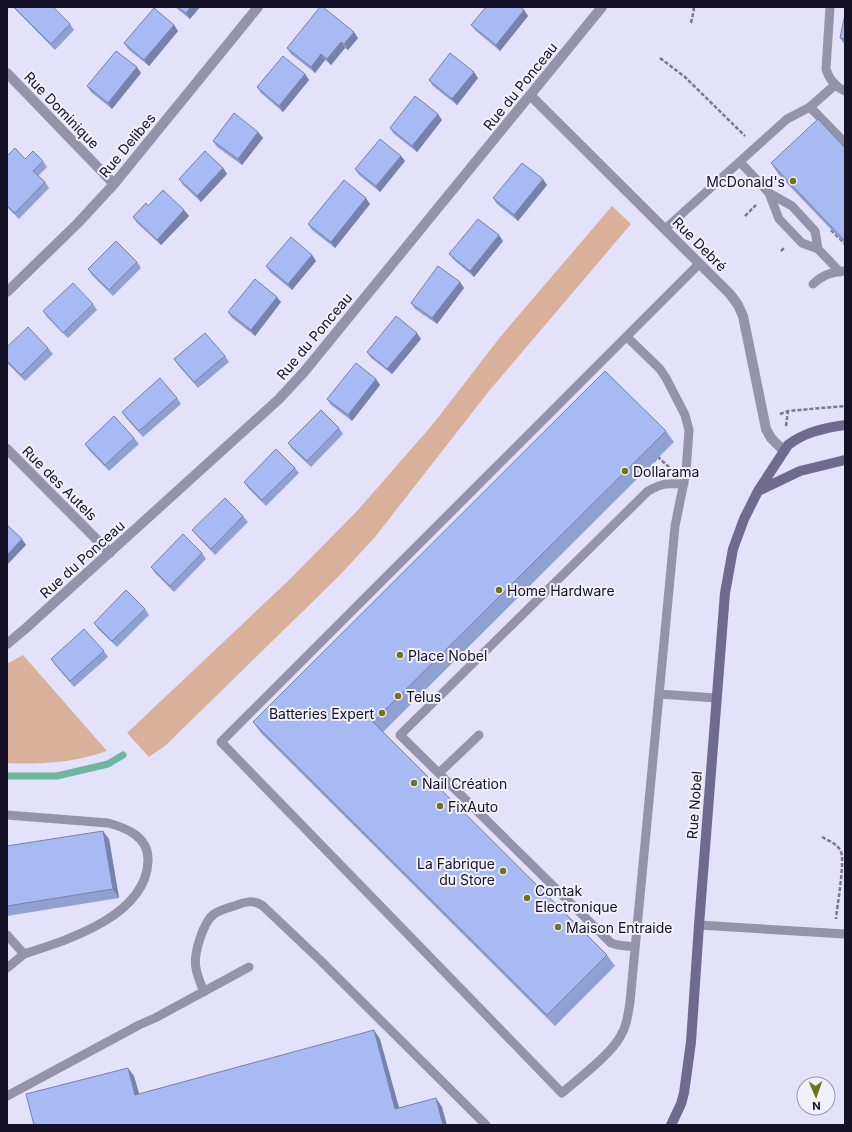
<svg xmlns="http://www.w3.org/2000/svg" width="852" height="1132" font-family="Inter,sans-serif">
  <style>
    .green { fill: #d9b19a }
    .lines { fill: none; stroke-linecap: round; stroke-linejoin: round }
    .stream { stroke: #6eb79e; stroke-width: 7 }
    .path { stroke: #7b778e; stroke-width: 2.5; stroke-dasharray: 4 2; stroke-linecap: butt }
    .lane { stroke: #9592ab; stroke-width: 9 }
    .street { stroke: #9592ab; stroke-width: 10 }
    .secondary { stroke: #6f6a8e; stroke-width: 10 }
    .wall { fill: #90a0d2 }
    .shaded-wall { fill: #7682ab }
    .building { fill: #a8baf4; stroke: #7682ab }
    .poi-dot { fill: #72741a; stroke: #f1f0fd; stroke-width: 1.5 }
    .labels { text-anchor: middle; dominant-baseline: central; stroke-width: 4; stroke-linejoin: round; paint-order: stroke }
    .street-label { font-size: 14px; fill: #151126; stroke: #f1f0fd }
    .poi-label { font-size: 14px; fill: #151126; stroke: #f1f0fd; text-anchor: start }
  </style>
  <rect width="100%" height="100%" fill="#e4e1fa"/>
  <path class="green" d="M612 206 631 224 489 391 375 537 339 576 166 745 149 757 127 733 288 581 358 510 433 424 501 336Z
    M23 655 107 751C76 762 40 765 7 763V664Z"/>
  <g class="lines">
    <path class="stream" d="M7 776H57L108 764 123 755"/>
    <path class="path" d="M691 23 694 9 691 7
      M660 58 685 77 745 136
      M745 216 756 205
      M831 230 845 244
      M781 251 785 247
      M780 414 788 411 845 406
      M786 426 788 411
      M649 466 658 457 670 468
      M822 837C829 841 838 844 841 852 845 861 837 907 836 919"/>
    <path class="lane" d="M830 7 826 69C829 79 836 87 845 91
      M810 107 845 143
      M740 162 769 193 792 206 815 231 818 249
      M769 193 779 219 802 243 818 249 840 272
      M665 229 787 119 810 107 835 85
      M813 284C824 274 830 273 844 271
      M627 337 660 369 666 378 685 415 689 430 686 472 675 526 630 1002C628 1014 627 1026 620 1037 610 1055 579 1078 562 1093L221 742 699 264
      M659 694 716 698
      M439 773 479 735
      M7 815 108 823C127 828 149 837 148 861 146 916 68 940 24 954
      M699 925 845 934
      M7 935 24 954 7 968
      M635 947 618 945 611 943 400 735 648 491C663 483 667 483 684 484
      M204 992C201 984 197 976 196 968 193 955 203 922 214 914 220 910 227 908 234 906 245 902 253 899 263 906L321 961 486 1125
      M7 1096 139 1025 155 1018 249 967"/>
    <path class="street" d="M7 73 114 184
      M530 95 730 294 738 305 743 316 766 429 771 438 784 451
      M7 292 78 223 114 184 258 7
      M7 449 110 553
      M7 644 25 629 279 399 304 372 602 7"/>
    <path class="secondary" d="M758 491 800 471 845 460
      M671 1125 681 1104 684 1093 691 1042 699 925 725 593 733 549 744 519 758 491 788 445C805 432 824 428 845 425"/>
  </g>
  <path class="wall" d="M13 7H53L70 24 74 30 55 50Z
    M175 7H200L190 19Z
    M524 10 528 16 500 51 476 31 471 25Z
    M845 14V45L840 38Z
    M174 25 178 31 149 66 128 49 124 43Z
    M358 38 348 50 345 48 331 65 325 60 315 73 291 54 287 48Z
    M141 73 112 109 91 92 87 86Z
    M305 74 309 80 283 112 261 93 257 87Z
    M478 78 457 105 433 86 429 80Z
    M442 120 417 152 394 134 390 128Z
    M258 132 263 138 242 165 217 147 213 141Z
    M845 148V244L779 175 771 163Z
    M7 156 25 159 43 161 47 167 38 176 45 182 49 188 19 219 7 207Z
    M401 156 405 161 380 192 359 175 355 169Z
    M223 168 227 174 201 202 183 185 179 179Z
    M547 185 518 221 497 204 493 198Z
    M370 204 335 248 312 230 308 224Z
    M148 206 184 210 189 216 161 245 137 223 133 217Z
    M503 241 474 277 454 260 449 254Z
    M312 255 316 261 292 290 270 272 266 266Z
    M137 262 141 268 113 296 92 275 88 269Z
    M460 282 464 288 437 324 415 309 411 303Z
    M281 302 255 336 232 318 228 312Z
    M93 304 97 310 68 338 47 317 43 311Z
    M421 339 392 374 371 358 367 352Z
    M7 347 48 348 53 354 25 381 7 363Z
    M225 356 229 362 198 388 178 365 174 359Z
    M376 379 380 385 352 421 331 405 327 399Z
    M177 398 181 404 143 437 126 418 122 412Z
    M339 428 343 434 311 467 292 449 288 443Z
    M666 431 674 442 383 732 607 955 615 966 555 1026 261 733 253 722Z
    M134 438 139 444 109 471 89 450 85 444Z
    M295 468 299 473 266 506 248 488 244 482Z
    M243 516 248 522 215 555 197 536 192 530Z
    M202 553 206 559 174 592 155 573 151 567Z
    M145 609 149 615 117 647 98 629 94 623Z
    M104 651 108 657 74 687 55 665 51 659Z
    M109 839 119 898 7 916V846Z"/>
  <path class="shaded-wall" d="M191 7H200L190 19 186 13Z
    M524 10 528 16 500 51 496 45Z
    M174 25 178 31 149 66 144 60Z
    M354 32 358 38 348 50 344 44Z
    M341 42 345 48 331 65 327 59Z
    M321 54 325 60 315 73 311 67Z
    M137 67 141 73 112 109 108 103Z
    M474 72 478 78 457 105 452 99Z
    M305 74 309 80 283 112 279 106Z
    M438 114 442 120 417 152 412 146Z
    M258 132 263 138 242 165 238 159Z
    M401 156 405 161 380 192 376 186Z
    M223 168 227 174 201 202 197 196Z
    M543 179 547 185 518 221 514 215Z
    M366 198 370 204 335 248 331 242Z
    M184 210 189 216 161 245 157 240Z
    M499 235 503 241 474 277 470 271Z
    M312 255 316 261 292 290 288 284Z
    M460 282 464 288 437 324 432 318Z
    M277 297 281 302 255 336 251 330Z
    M417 333 421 339 392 374 387 369Z
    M376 379 380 385 352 421 348 415Z
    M22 539 26 545 7 565V555Z
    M103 831 109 839 119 898 113 889Z
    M374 1030 380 1039 402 1118 395 1109Z
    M128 1068 134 1076 142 1103 135 1095Z
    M436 1098 442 1107 447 1125H443Z"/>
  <path class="building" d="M14 7H53L70 24 51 44Z
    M178 7H191L186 13Z
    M320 7H323L354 32 344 44 341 42 327 59 321 54 311 67 287 48Z
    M486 7H520L524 10 496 45 471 25Z
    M154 8 174 25 144 60 124 43Z
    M845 14V42H844L845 39 840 38Z
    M116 51 137 67 108 103 87 86Z
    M450 53 474 72 452 99 429 80Z
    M283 56 305 74 279 106 257 87Z
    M415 96 438 114 412 146 390 128Z
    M234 113 258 132 238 159 213 141Z
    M818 119 845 148V241L771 163Z
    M380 139 401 156 376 186 355 169Z
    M15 148 25 159 33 151 43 161 33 171 45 182 15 213 7 206V156Z
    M205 151 223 168 197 196 179 179Z
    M522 163 543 179 514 215 493 198Z
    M344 180 366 198 331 242 308 224Z
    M163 190 184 210 157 240 133 217 146 203 148 206Z
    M478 219 499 235 470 271 449 254Z
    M291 237 312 255 288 284 266 266Z
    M116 241 137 262 109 290 88 269Z
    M438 266 460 282 432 318 411 303Z
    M255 279 277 297 251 330 228 312Z
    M73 283 93 304 63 333 43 311Z
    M396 316 417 333 387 369 367 352Z
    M28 327 48 348 21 375 7 361V347Z
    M205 333 225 356 194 382 174 359Z
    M356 363 376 379 348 415 327 399Z
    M605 371 666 431 373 722 607 955 547 1015 253 722Z
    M160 378 177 398 139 431 122 412Z
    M321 410 339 428 307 461 288 443Z
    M114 416 134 438 105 465 85 444Z
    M276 449 295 468 262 500 244 482Z
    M225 498 243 516 211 549 192 530Z
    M7 525 22 539 7 555Z
    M183 534 202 553 170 586 151 567Z
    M126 590 145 609 112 641 94 623Z
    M84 629 104 651 70 681 51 659Z
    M103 831 113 889 7 906V846Z
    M374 1030 395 1109 436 1098 443 1125H34L26 1094 128 1068 135 1095Z"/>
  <g class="poi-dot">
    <circle cx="793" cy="181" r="4"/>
    <circle cx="625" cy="471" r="4"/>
    <circle cx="499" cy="590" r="4"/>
    <circle cx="400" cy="655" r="4"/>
    <circle cx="398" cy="696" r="4"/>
    <circle cx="382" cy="713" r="4"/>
    <circle cx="414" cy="783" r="4"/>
    <circle cx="440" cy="806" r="4"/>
    <circle cx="503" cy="871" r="4"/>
    <circle cx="527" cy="898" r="4"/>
    <circle cx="558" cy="927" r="4"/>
  </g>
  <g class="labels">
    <g class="street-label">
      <text transform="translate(520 86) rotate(-51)">Rue du Ponceau</text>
      <text transform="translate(62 110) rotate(46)">Rue Dominique</text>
      <text transform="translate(127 145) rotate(-50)">Rue Delibes</text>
      <text transform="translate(700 244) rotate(45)">Rue Debré</text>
      <text transform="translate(314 336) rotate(-50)">Rue du Ponceau</text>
      <text transform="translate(60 483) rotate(45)">Rue des Autels</text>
      <text transform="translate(82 559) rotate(-42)">Rue du Ponceau</text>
      <text transform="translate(694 805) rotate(-86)">Rue Nobel</text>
    </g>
    <g class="poi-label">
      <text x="785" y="181" text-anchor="end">McDonald's</text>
      <text x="633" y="471">Dollarama</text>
      <text x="507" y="590">Home Hardware</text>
      <text x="408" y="655">Place Nobel</text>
      <text x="406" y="696">Telus</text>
      <text x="374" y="713" text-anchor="end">Batteries Expert</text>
      <text x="422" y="783">Nail Création</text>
      <text x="448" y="806">FixAuto</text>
      <text x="495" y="863" text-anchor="end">La Fabrique<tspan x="495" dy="16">du Store</tspan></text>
      <text x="535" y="890">Contak<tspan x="535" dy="16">Electronique</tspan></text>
      <text x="566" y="927">Maison Entraide</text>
    </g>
  </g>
  <rect width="852" height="1132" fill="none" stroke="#151126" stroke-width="16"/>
  <g transform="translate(816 1096) rotate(178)"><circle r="19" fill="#f1f0fd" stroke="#9997a7"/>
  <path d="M0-3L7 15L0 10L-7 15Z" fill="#72741a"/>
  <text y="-6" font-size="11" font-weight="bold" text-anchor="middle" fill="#151126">N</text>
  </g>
</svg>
